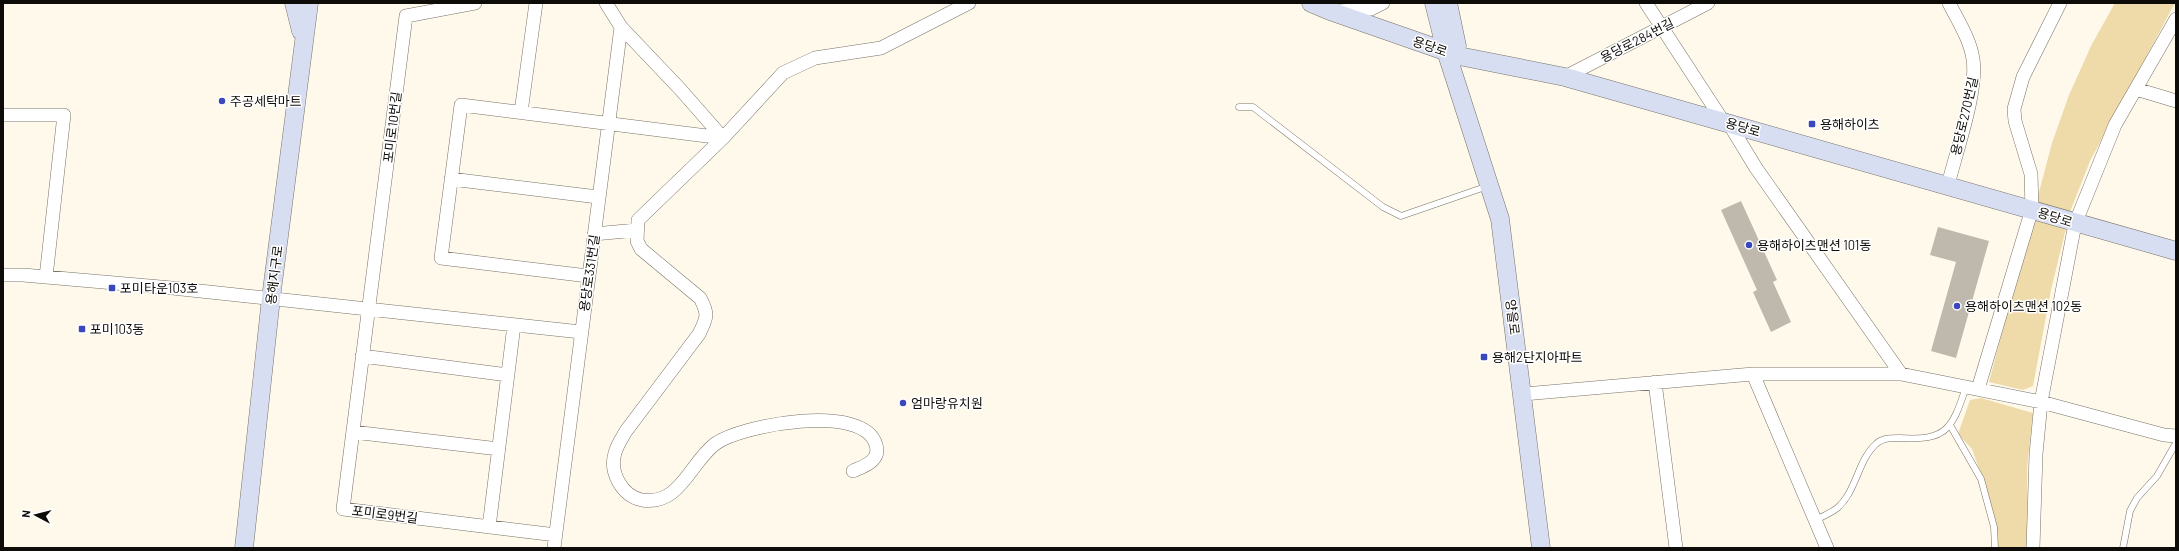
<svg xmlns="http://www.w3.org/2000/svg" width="2179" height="551" font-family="Barlow,'Noto Sans KR',sans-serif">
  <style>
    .green { fill: #efdaa9 }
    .building { fill: #bfb9ad }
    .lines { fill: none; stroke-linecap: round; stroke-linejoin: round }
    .lane-casing { stroke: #787267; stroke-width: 7 }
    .street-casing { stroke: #787267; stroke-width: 14 }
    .secondary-casing { stroke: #787267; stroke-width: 19 }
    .lane { stroke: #fff; stroke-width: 6 }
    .street { stroke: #fff; stroke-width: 13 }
    .secondary { stroke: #d8def2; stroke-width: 18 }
    .poi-dot { fill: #3a48bb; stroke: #fff; stroke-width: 1.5 }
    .labels { text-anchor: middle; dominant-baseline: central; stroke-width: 3; stroke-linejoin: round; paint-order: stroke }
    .street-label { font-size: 13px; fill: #0d0c08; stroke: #fff }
    .poi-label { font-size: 13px; fill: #0d0c08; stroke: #fff; text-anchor: start }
  </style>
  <rect width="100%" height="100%" fill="#fff9ec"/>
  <path class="green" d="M2115 3H2175L2090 161 2070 212 2051 290 2033 386 2023 390 1989 382 2052 143 2069 95 2092 44Z
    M1981 398 2033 413 2027 468 2028 548H1995L1986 488 1972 449 1958 434 1970 400Z"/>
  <path class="building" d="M1741 201 1777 280 1773 282 1791 322 1771 332 1753 292 1757 290 1721 210Z
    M1938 227 1989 241 1956 358 1931 351 1956 262 1930 255Z"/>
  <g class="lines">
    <g class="lane-casing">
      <path id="lane" d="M1239 107H1253L1383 207 1401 216 1488 186
        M1950 425 1981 479 1994 527 1995 548
        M1815 520C1822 517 1830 513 1836 509 1857 492 1857 461 1876 444 1882 438 1890 438 1899 438 1946 441 1952 430 1966 387
        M2123 548 2130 511 2137 498 2157 476 2176 443"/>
    </g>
    <g class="street-casing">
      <path id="street" d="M475 3 406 16 343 509 556 535
        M1646 3 1723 121
        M1338 11 1371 9 1383 3
        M621 27 680 89 723 138
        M1565 77 1708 3
        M2136 89 2176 101
        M521 112 536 3
        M3 115H64L46 277
        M1728 122 1756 168 1901 374
        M451 179 598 197
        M1948 185C1956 152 1978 91 1973 59 1970 39 1958 21 1949 3
        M594 234 637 230
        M3 275H23L172 288 581 332
        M588 276 441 258 461 105 723 138
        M362 356 508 375
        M1753 374 1827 548
        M1655 382 1676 548
        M1978 389 2032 209 2031 174 2015 121 2014 109 2023 77 2060 3
        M1523 394 1753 374H1901L2041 402 2164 435 2176 436
        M353 432 499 449
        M853 471C864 466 881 461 876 445 864 402 741 425 715 444 690 463 680 506 642 500 622 496 609 472 615 453 617 445 622 438 626 431L699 334C707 318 709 314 700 298L641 249 637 241 638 220 723 138 783 73 815 58 881 48 969 3
        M489 527 514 325
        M554 548 621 27 606 3
        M2033 548 2036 454 2041 402 2075 224 2115 125 2176 19"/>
    </g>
    <g class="secondary-casing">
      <path id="secondary" d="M294 3 301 31
        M1311 3 1330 11 1459 56 1565 77 2176 251
        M1434 3 1446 51 1500 219 1541 548
        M1448 3 1457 46
        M244 548 271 298 309 3"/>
    </g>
    <use href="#lane" class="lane"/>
    <use href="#street" class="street"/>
    <use href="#secondary" class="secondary"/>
  </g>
  <g class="poi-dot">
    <circle cx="222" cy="101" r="4"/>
    <rect x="1808" y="120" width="8" height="8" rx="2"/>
    <circle cx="1749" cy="245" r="4"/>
    <rect x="108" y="284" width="8" height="8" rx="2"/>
    <circle cx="1957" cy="306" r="4"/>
    <rect x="78" y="325" width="8" height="8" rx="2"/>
    <rect x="1480" y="353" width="8" height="8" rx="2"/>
    <circle cx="903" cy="403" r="4"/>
  </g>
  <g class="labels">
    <g class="street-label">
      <text transform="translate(1637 40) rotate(-27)">용당로284번길</text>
      <text transform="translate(1430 46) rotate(19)">용당로</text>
      <text transform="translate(1964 116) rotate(-77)">용당로270번길</text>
      <text transform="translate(392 127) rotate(-83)">포미로10번길</text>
      <text transform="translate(1743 127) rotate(16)">용당로</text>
      <text transform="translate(2055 217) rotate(18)">용당로</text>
      <text transform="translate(589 273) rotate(-82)">용당로331번길</text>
      <text transform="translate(274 275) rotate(-83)">용해지구로</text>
      <text transform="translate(1513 317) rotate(83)">양을로</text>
      <text transform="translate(385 514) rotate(7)">포미로9번길</text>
    </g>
    <g class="poi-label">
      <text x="230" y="101">주공세탁마트</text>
      <text x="1820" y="124">용해하이츠</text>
      <text x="1757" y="245">용해하이츠맨션 101동</text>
      <text x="120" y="288">포미타운103호</text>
      <text x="1965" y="306">용해하이츠맨션 102동</text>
      <text x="90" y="329">포미103동</text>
      <text x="1492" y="357">용해2단지아파트</text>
      <text x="911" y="403">엄마랑유치원</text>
    </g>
  </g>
  <rect width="2179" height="551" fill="none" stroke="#0d0c08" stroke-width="8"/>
  <g transform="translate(36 515) rotate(277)" stroke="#ffffff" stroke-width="3" paint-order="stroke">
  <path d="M0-3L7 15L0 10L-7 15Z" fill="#0d0c08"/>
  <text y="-6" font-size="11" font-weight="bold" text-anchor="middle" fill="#0d0c08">N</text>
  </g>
</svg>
